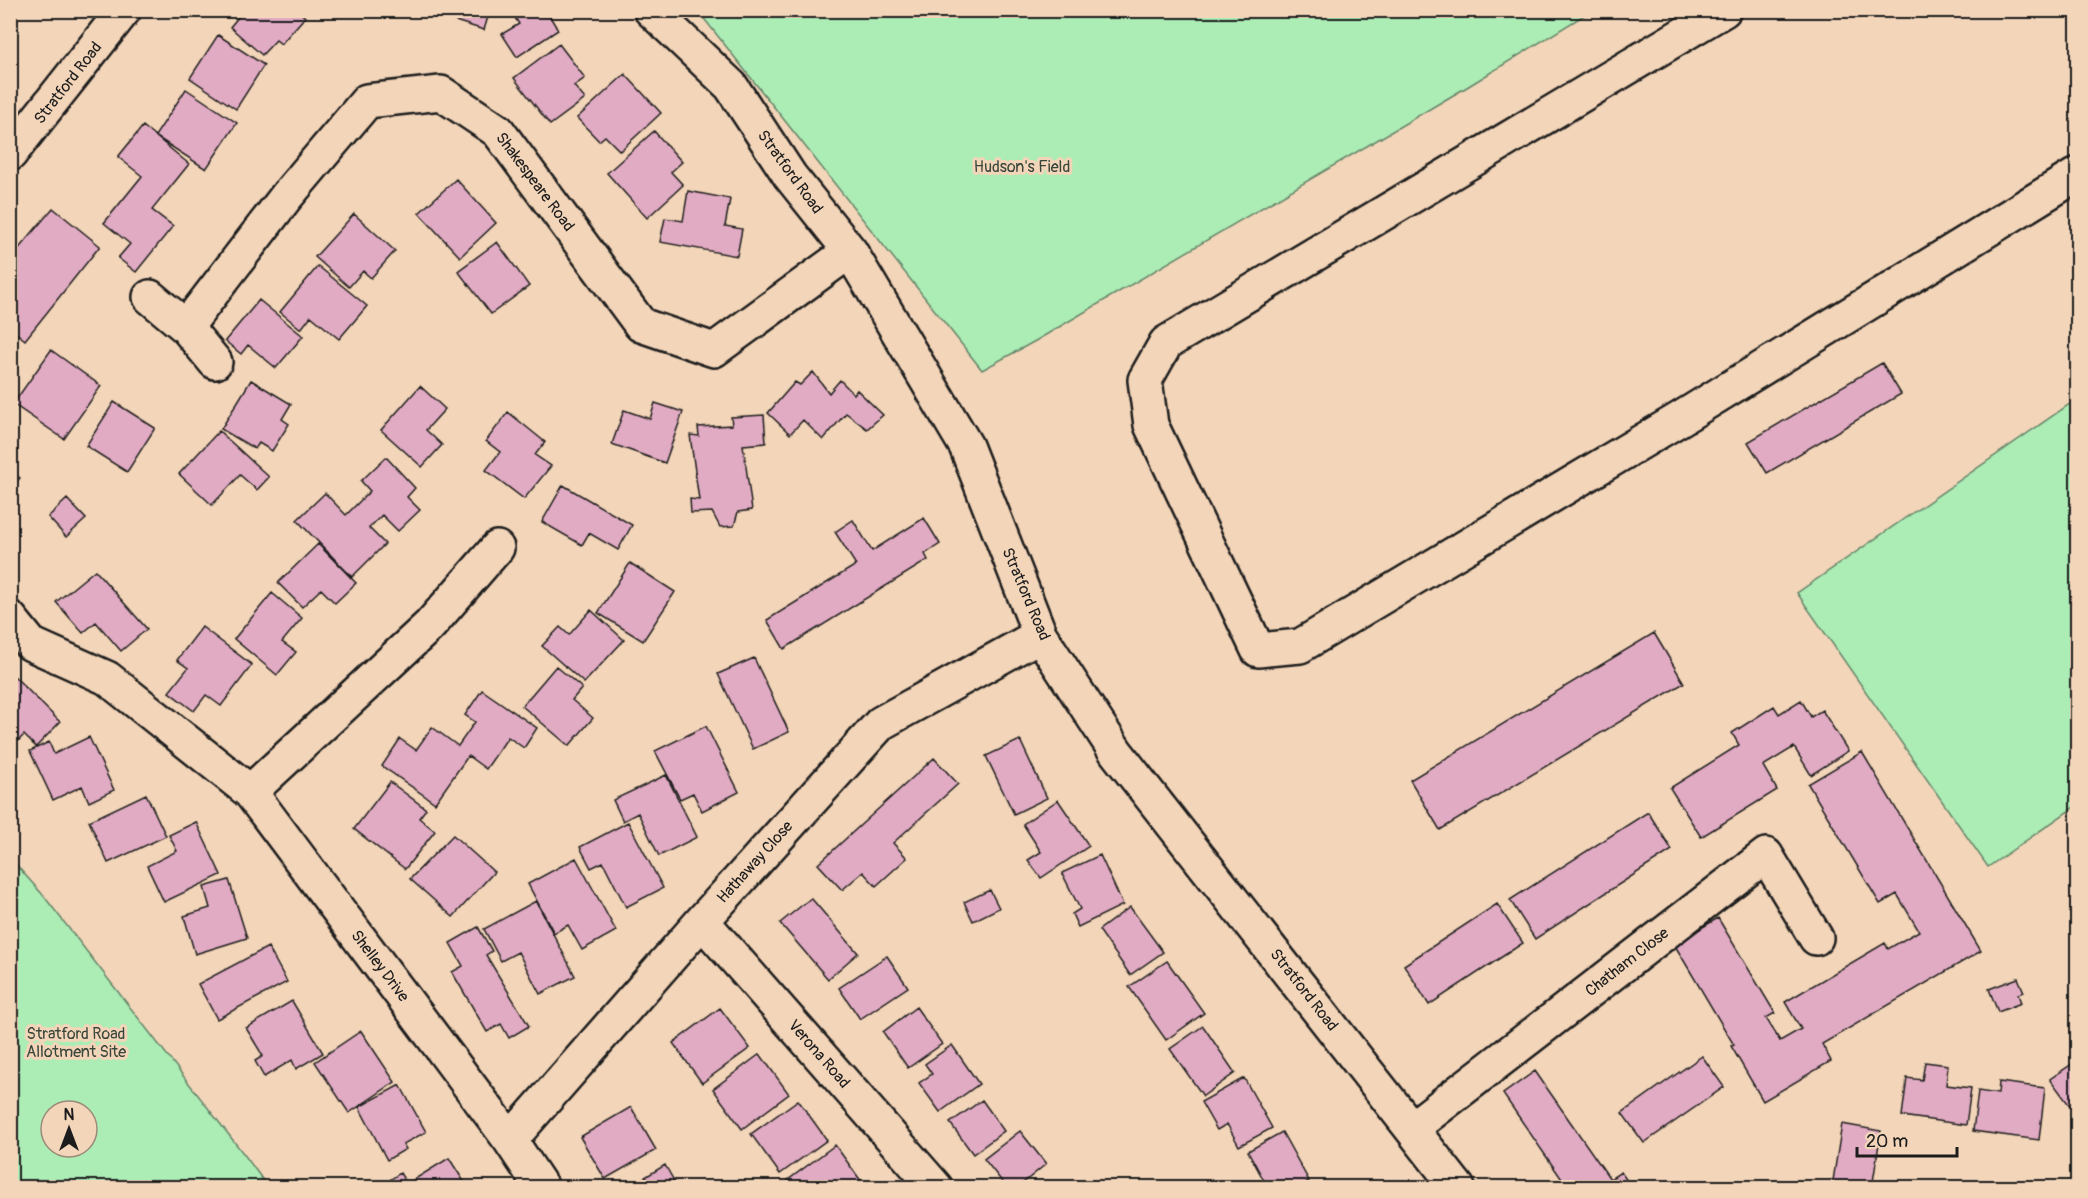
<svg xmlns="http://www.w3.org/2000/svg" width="2088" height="1198" font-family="Pangolin,sans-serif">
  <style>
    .green { fill: #acecb5; stroke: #648468; stroke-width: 1.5; fill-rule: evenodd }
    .building { fill: #e1abc3; stroke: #1c1c1c; stroke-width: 1.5 }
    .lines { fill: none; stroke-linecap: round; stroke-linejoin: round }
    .minor-casing { stroke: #1c1c1c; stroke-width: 38 }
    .minor { stroke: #f3d5b9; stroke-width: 33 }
    .labels { text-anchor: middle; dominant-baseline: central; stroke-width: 6; stroke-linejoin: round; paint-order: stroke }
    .street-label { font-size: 16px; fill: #1c1c1c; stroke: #f3d5b9 }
    .park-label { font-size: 16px; fill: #39463b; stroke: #f3d5b9 }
  </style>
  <rect width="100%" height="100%" fill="#f3d5b9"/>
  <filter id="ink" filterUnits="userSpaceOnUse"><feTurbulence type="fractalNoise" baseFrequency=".0167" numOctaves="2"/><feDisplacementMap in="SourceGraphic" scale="12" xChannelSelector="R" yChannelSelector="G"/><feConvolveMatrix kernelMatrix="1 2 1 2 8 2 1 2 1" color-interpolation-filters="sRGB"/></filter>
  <g filter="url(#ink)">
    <path class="green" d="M698 11H1591L1467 87 1037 340 982 370Z
      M2077 399V805L1988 867 1797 593Z
      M10 858 43 895 246 1157 268 1187H11ZM51 1111H87V1147H51Z"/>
    <path class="building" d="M244 10H298L305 17 281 44 276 40 262 55 230 27Z
      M455 10H490L484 30 452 20Z
      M510 10H546L558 30 517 57 502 34 519 24Z
      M218 35 264 65 236 109 190 78Z
      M559 44 585 78 574 86 585 99 550 125 514 78Z
      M625 74 661 113 620 151 605 136 599 141 577 118Z
      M186 89 237 123 206 169 155 136Z
      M143 126 189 164 152 210 173 226 136 272 118 258 130 244 104 223 142 176 118 157Z
      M654 131 682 162 671 172 683 185 647 218 607 173Z
      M456 179 496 223 460 257 419 213Z
      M688 191 730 199 725 226 742 229 737 256 660 242 665 218 683 221Z
      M53 208 100 246 25 340 10 328V249L15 253Z
      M354 214 395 251 371 278 363 271 349 287 315 257Z
      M497 242 529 286 491 314 458 271Z
      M318 266 367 306 339 339 311 316 301 329 280 312Z
      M259 300 303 336 276 368 248 345 241 354 225 341Z
      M51 350 101 386 64 439 13 404Z
      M1882 363 1901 394 1767 473 1748 442Z
      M813 372 829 393 840 380 854 394 857 390 883 415 867 429 846 413 823 440 803 420 790 434 768 413 795 382 800 385Z
      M251 380 291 404 282 419 289 424 272 451 259 443 255 449 221 429Z
      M420 386 445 409 426 430 442 445 422 467 381 430Z
      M114 402 155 428 127 472 86 446Z
      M655 403 683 412 665 463 612 444 624 410 650 419Z
      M508 412 545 442 535 455 551 466 524 499 486 470 500 452 486 441Z
      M764 415 766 443 743 445 752 510 738 512 734 526 720 527 712 512 691 513 690 499 699 500 690 435 699 436 698 427 732 425 731 417Z
      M219 431 269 477 257 490 240 475 212 505 179 474Z
      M386 457 415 488 407 497 420 510 398 531 382 515 369 528 385 544 352 577 297 520 325 493 346 515 370 491 361 481Z
      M10 470 20 478 10 488Z
      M563 485 632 525 618 550 589 533 582 545 542 522Z
      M67 499 86 519 66 537 48 517Z
      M924 518 940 544 925 554 928 560 784 649 767 620 856 565 835 532 853 520 872 551Z
      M318 544 356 583 335 603 321 589 302 607 278 583Z
      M630 563 675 592 643 641 598 613Z
      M95 570 147 629 121 651 96 622 83 633 56 602Z
      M272 593 302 618 282 642 296 652 277 675 234 639Z
      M591 610 624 640 584 683 542 646 560 627 569 635Z
      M202 627 252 665 221 706 206 695 194 711 169 692 188 668 177 660Z
      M1654 633 1684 683 1440 830 1410 780Z
      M754 658 789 732 753 749 718 674Z
      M556 666 582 688 572 700 593 718 569 746 522 706Z
      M10 672 60 722 36 747 24 735 14 745 10 742Z
      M482 690 537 728 524 748 508 737 486 769 468 756 435 803 382 766 400 739 416 750 432 727 458 746 475 722 465 715Z
      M1801 700 1811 717 1822 710 1848 751 1811 775 1794 747 1763 766 1777 790 1701 837 1670 788 1739 745 1732 733 1774 706 1779 714Z
      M706 726 739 792 702 811 693 793 680 799 655 751Z
      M89 737 114 790 89 802 82 786 53 800 30 751 49 742 54 754Z
      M1020 740 1047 798 1014 814 986 756Z
      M1862 752 1981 951 1822 1044 1831 1061 1763 1101 1731 1046 1734 1045 1674 944 1718 918 1775 1013 1766 1018 1780 1041 1801 1029 1785 1002 1885 943 1888 949 1919 931 1897 894 1880 904 1808 784Z
      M934 758 958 784 893 843 907 858 876 886 863 872 842 890 818 864Z
      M666 775 697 837 659 856 638 813 623 821 613 800Z
      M390 782 426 809 419 818 435 831 405 869 354 829Z
      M146 794 166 836 108 863 89 821Z
      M1058 800 1089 846 1041 878 1028 860 1041 852 1023 824Z
      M1648 812 1672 850 1535 939 1510 900Z
      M196 822 221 875 164 902 147 866 177 851 169 835Z
      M628 822 663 888 626 907 603 862 591 868 580 847Z
      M453 835 494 872 453 917 410 879Z
      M1100 855 1123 905 1078 927 1072 914 1080 909 1062 873Z
      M576 858 616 931 582 950 568 925 554 933 528 884Z
      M229 880 247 938 195 954 184 916 210 908 204 887Z
      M990 890 999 908 973 921 964 902Z
      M811 898 858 953 828 979 780 923Z
      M536 901 575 976 540 994 518 952 501 961 484 929Z
      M1497 904 1523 943 1429 1005 1404 965Z
      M1130 907 1163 952 1130 975 1099 930Z
      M478 927 492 951 486 955 529 1026 509 1038 501 1024 487 1032 452 972 463 966 450 943Z
      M268 947 287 982 217 1019 198 984Z
      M887 956 908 987 860 1019 839 988Z
      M1167 961 1204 1013 1166 1040 1129 987Z
      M2018 978 2024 992 2018 994 2021 1003 1998 1012 1989 989Z
      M292 1001 323 1053 296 1069 292 1060 264 1077 255 1061 263 1056 246 1028Z
      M916 1007 942 1044 908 1068 883 1032Z
      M720 1008 750 1048 702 1083 673 1043Z
      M1203 1026 1235 1073 1203 1096 1170 1049Z
      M361 1031 395 1082 349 1113 315 1062Z
      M952 1045 979 1084 940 1112 919 1083 932 1074 925 1064Z
      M760 1054 789 1094 742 1129 713 1089Z
      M1702 1056 1724 1087 1644 1143 1622 1113Z
      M2078 1060V1106L2073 1110 2050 1079Z
      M1925 1062 1948 1065 1946 1085 1971 1088 1966 1125 1902 1116 1907 1078 1922 1080Z
      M1535 1071 1610 1179 1621 1172 1632 1188H1568L1503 1094Z
      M1244 1078 1272 1128 1239 1146 1227 1124 1217 1130 1201 1102Z
      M1999 1082 2045 1088 2039 1140 1973 1131 1978 1091 1998 1094Z
      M400 1085 426 1132 403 1144 406 1149 387 1160 359 1107Z
      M798 1100 827 1140 780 1174 751 1134Z
      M982 1100 1004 1131 973 1154 950 1123Z
      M631 1107 656 1150 605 1179 580 1137Z
      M1842 1124 1881 1131 1872 1188 1832 1187Z
      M1020 1131 1046 1164 1017 1188H1007L984 1159Z
      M1282 1132 1309 1181 1297 1188H1268L1248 1151Z
      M835 1145 864 1185 861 1188H793L788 1180Z
      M449 1158 468 1188H378L400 1173 407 1184Z
      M665 1165 678 1188H627Z"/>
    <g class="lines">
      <g class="minor-casing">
        <path id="minor" d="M651 10 731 86 790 176 850 251 966 446 1040 635 1116 752 1458 1188
          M1724 10 1166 343 1145 380 1151 425 1258 650 1300 646 1678 420 2078 174
          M10 154 124 10
          M150 297 186 327 215 362
          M186 327 286 197 367 101 441 93 498 131 641 325 714 350 850 251
          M10 618 31 644 107 678 250 792 510 1140 542 1188
          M250 792 430 625 497 548
          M702 921 936 1188
          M1412 1128 1766 855 1816 938
          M510 1140 702 921 881 723 1040 635"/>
      </g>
      <use href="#minor" class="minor"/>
    </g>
  </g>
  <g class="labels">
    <g class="street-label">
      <text transform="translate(68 83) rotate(-52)">Stratford Road</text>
      <text transform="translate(790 172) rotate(54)">Stratford Road</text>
      <text transform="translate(535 182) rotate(53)">Shakespeare Road</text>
      <text transform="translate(1026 594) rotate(67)">Stratford Road</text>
      <text transform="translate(755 862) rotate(-48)">Hathaway Close</text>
      <text transform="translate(1627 962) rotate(-38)">Chatham Close</text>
      <text transform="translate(380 966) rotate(53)">Shelley Drive</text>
      <text transform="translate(1304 990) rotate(52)">Stratford Road</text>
      <text transform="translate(819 1054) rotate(49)">Verona Road</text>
    </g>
    <g class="park-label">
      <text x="1022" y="167">Hudson's Field</text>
      <text x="76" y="1034">Stratford Road<tspan x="76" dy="18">Allotment Site</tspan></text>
    </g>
  </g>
  <rect width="2088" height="1198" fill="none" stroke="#f3d5b9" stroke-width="36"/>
  <rect x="18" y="18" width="2052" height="1162" fill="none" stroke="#1c1c1c" stroke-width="2" filter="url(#ink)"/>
  <g transform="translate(69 1129)"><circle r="28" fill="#f3d5b9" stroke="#9d8b7a" stroke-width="1.5"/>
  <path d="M0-4.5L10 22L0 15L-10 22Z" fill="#1c1c1c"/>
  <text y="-9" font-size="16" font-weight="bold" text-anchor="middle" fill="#1c1c1c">N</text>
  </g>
  <path d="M1857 1147v9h100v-9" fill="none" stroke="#1c1c1c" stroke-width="3"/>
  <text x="1866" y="1147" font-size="18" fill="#1c1c1c" stroke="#f3d5b9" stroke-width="4.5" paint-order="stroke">20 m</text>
</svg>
